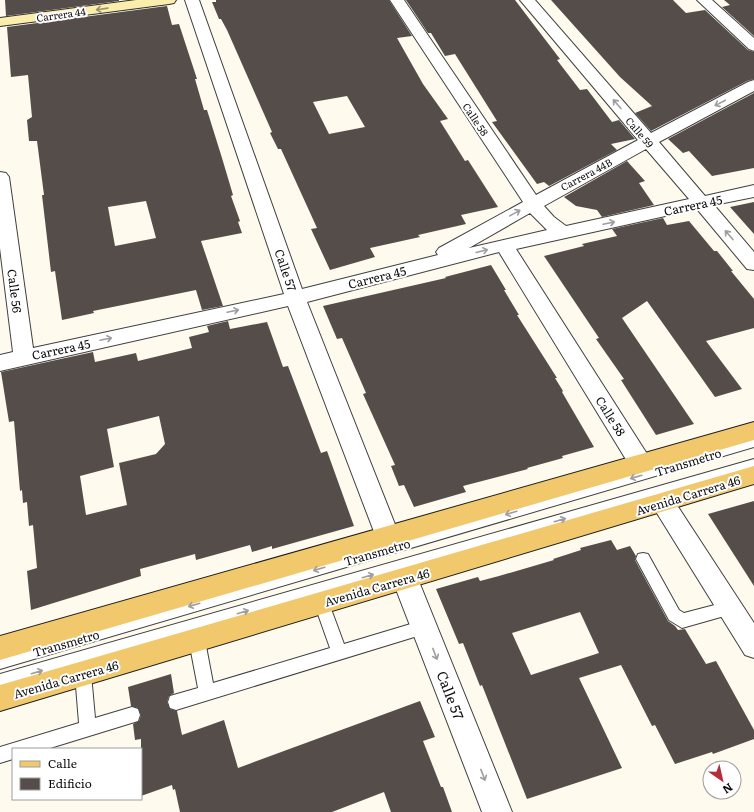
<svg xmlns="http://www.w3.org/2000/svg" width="754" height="812" font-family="Literata,serif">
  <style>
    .building { fill: #554d4a; fill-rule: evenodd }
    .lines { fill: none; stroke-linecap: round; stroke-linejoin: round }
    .lane-casing { stroke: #404040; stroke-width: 2 }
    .street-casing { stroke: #404040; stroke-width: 2 }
    .secondary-casing { stroke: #2f2f2f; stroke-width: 2 }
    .primary-casing { stroke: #1e1e1e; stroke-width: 2 }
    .lane { fill: #fff; fill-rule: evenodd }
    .street { fill: #fff; fill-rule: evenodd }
    .secondary { fill: #fbedac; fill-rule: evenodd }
    .primary { fill: #f1c86b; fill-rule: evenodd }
    .oneway { stroke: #9c936c }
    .oneway2 { stroke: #9e9e9e }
    .labels { text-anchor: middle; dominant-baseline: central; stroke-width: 4; stroke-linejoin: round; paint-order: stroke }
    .far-street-label { font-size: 10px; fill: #0d0d0d; stroke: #fff }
    .street-label { font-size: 12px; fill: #0d0d0d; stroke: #fff }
    .near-street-label { font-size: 14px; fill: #0d0d0d; stroke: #fff }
  </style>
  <rect width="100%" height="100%" fill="#fefaee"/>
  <path class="building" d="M5 0H119V1L6 16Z
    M216 0H389L412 36 397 38 423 84 448 119 440 121 465 161 468 160 498 207 461 215 466 224 418 235 420 237 370 248 375 257 330 270 311 229 317 228 281 149H278L270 133 272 132 227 30 221 19H219L212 2H216ZM347 96 365 127 329 134 313 102Z
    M406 0H515L560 59 557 60 580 90 587 89 612 122 619 120 635 139 611 144 617 150 549 186 544 182 537 184 492 122 497 121 455 54 445 56 431 33H428Z
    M551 0H673L686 13 705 10 748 50 754 52V79L747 81 651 131 635 113 652 106 620 77Z
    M724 0H754V36L722 7 730 5Z
    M167 6 172 25 179 24 197 79H195L204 110H207L222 158 233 195 231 196 240 221 238 222 242 233 201 241 223 306 202 310 196 290 93 311 94 313 62 320 55 271 51 272 42 195H44L37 141H29L27 120 32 117 28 75 11 77 7 27ZM146 201 156 238 115 246 108 207Z
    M754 93V168L712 176 689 151 683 153 668 139Z
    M627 161 645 181 639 183 654 205 602 217 597 210 576 206 564 197Z
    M754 202V234L730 207Z
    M663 218 667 225 689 221 714 251H717L733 271H731L754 299V328L706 341 742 389 715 397 647 301 622 318 694 424 656 435 621 380 624 379 596 339 599 338 544 256 584 246 582 244 617 236 612 229Z
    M491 265 506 290H504L519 315H517L557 378H555L563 391 562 392 594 447 562 456 563 458 527 468 528 469 463 486 466 492 414 507 404 485 399 486 391 466 395 465 363 394 366 393 342 338 337 339 323 306 446 278 445 277Z
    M228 321 230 329 267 322 283 367 288 366 321 453 327 451 354 526 272 549V546L252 552 250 545 196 560 195 554 140 569 141 576 31 610 27 571 37 568 33 525 29 526 27 502 23 503 22 490 20 491 14 421 9 422 1 372 93 352 95 362 136 353 138 361 192 348 189 337 209 332 207 326ZM159 416 165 444 156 454 119 463 127 505 86 515 80 476 114 467 107 429Z
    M754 501V586L708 514Z
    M611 540 617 550 630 546 636 556 635 560 668 621 675 626 678 630 685 629 706 664 716 661 754 730V739L713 754 712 752 675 764 655 725 652 726 621 665 579 678 622 768 527 799 482 685 480 686 463 643 459 644 436 589 478 577 480 581 499 576 554 560 553 559 581 550 580 548ZM580 612 599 653 531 675 512 633Z
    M171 674 174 693 169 696 167 702 170 709 177 711 182 735 224 720 238 768 420 701 435 737 423 741 441 787H443L452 812H391L384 792 332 812H180L175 789 173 790 172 785 141 796V739L135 740 133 724 139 721 141 715 138 708 131 706 128 687Z"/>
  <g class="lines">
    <g class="lane-casing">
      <path id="lane" d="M754 437V447L0 669V655Z
        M754 459V469L0 690V674Z
        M643 553 648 554 679 610 684 613 730 601 735 603 738 608 735 613 682 628 669 620 636 559 638 554Z
        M322 596 327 598 344 644 424 620 429 622 432 627 429 632 424 634 176 710 170 708 168 702 170 696 198 688 189 641 191 636 197 634 203 636 205 641 213 683 330 648 314 603 317 598Z
        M83 666 89 669 91 674 95 718 132 707 138 709 140 715 138 721 47 749H13V759L0 763V747L79 723 75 674 77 669Z"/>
    </g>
    <g class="street-casing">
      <path id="street" d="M185 0H199L302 289 438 255 436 252 439 248 523 202 390 0H404L536 195 638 140 520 0H535L651 133 748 82 754 80V91L659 142 705 196 754 185V197L714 205 754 252V270L747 269 697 209 516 249 649 457 653 464 649 471 641 473 633 471 499 252 307 302 400 537 397 544 388 547 379 544 376 537 288 306 0 371V355L13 352 0 248V172L6 173 9 177 33 348 284 294ZM646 149 689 199 566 226 554 217 544 206ZM530 213 547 230 469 248Z
        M697 0H712L754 38V51L749 49Z
        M663 493 671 496 754 623V658L745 655 655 510 651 503 655 496Z
        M405 568 414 571 418 579 512 812H482L392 579 396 571Z"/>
    </g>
    <g class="secondary-casing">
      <path id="secondary" d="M136 0H176L174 3 169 4 0 26V18Z"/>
    </g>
    <g class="primary-casing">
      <path id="primary" d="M754 422V440L0 660V636Z
        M754 466V484L0 711V685Z"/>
    </g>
    <use href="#lane" class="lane"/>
    <use href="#street" class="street"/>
    <use href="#secondary" class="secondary"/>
    <use href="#primary" class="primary"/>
  </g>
  <defs><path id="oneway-shaft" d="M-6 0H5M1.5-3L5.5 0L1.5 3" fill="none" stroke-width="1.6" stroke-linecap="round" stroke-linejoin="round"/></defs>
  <use class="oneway" href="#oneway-shaft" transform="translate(102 9) rotate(172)"/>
  <g class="oneway2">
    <use href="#oneway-shaft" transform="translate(720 103) rotate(152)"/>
    <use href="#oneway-shaft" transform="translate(617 104) rotate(-131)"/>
    <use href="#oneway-shaft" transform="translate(515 213) rotate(-29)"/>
    <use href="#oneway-shaft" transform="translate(609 223) rotate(-12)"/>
    <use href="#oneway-shaft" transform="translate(729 235) rotate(-131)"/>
    <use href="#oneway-shaft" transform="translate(482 251) rotate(-14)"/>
    <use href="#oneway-shaft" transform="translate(233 311) rotate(-12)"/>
    <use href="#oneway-shaft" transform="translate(106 339) rotate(-12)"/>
    <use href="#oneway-shaft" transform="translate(636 477) rotate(164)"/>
    <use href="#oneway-shaft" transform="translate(511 513) rotate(164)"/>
    <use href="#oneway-shaft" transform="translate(560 520) rotate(-16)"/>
    <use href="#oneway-shaft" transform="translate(319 569) rotate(164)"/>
    <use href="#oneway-shaft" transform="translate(368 576) rotate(-16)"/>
    <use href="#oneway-shaft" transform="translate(194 605) rotate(164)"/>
    <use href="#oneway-shaft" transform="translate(243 612) rotate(-16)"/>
    <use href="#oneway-shaft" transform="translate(435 654) rotate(69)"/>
    <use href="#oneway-shaft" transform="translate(37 672) rotate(-16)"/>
    <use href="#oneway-shaft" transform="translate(483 775) rotate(69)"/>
  </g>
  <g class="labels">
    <g class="far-street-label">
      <text transform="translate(61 14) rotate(-8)">Carrera 44</text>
      <text transform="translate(476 119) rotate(56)">Calle 58</text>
      <text transform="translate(640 132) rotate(49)">Calle 59</text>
      <text transform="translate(586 174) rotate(-28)">Carrera 44B</text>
    </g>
    <g class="street-label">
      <text transform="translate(693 205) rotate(-12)">Carrera 45</text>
      <text transform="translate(286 270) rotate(71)">Calle 57</text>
      <text transform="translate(377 277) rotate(-14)">Carrera 45</text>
      <text transform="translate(15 291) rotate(83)">Calle 56</text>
      <text transform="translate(61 349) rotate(-12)">Carrera 45</text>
      <text transform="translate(611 416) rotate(58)">Calle 58</text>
      <text transform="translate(688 462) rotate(-17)">Transmetro</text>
      <text transform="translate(688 495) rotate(-17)">Avenida Carrera 46</text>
      <text transform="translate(377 552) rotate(-16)">Transmetro</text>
      <text transform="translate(377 587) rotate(-16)">Avenida Carrera 46</text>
      <text transform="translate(66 643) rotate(-16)">Transmetro</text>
      <text transform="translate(66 679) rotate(-16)">Avenida Carrera 46</text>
    </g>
    <g class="near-street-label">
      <text transform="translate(451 695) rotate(69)">Calle 57</text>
    </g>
  </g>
  <rect x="12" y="748" width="130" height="52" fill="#ffffff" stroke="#9e9e9e"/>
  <rect x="20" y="761" width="20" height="6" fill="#f1c86b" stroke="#9e9e9e"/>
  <text x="48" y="768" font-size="12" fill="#0d0d0d">Calle</text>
  <rect x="20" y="778" width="20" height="12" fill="#554d4a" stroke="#9e9e9e"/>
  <text x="48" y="788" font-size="12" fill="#0d0d0d">Edificio</text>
  <g transform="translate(722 780) rotate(146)"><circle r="19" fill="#ffffff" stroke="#9e9e9e"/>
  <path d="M0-3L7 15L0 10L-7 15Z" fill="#b52c3b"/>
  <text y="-6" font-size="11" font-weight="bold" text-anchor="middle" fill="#0d0d0d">N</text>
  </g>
</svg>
